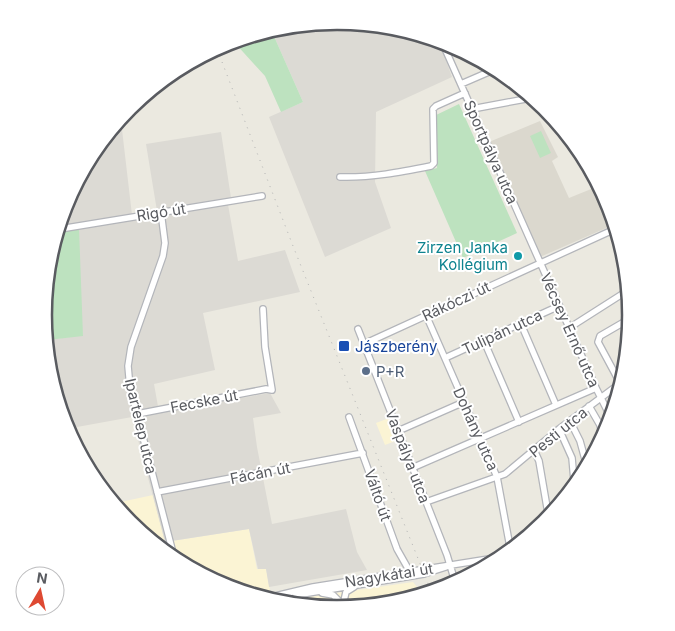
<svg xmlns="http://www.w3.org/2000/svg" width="675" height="631" font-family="Inter,sans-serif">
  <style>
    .commercial { fill: #fbf4d4 }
    .industrial { fill: #dcdad4 }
    .education { fill: #dbd8ce }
    .green { fill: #bde2bf }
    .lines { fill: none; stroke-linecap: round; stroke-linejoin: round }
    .minor-casing { stroke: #b3b5ba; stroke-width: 8 }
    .minor { stroke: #fff; stroke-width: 5.5 }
    .rail { stroke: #b1b2b2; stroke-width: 1; stroke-dasharray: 1 6; stroke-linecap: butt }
    .culture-dot { fill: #0f9aa8; stroke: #fff; stroke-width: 2 }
    .transit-dot { fill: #1a4fb4; stroke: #fff; stroke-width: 2 }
    .service-dot { fill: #5c6f8a; stroke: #fff; stroke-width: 2 }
    .labels { text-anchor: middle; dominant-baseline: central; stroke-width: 4; stroke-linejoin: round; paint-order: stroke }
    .street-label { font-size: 15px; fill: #595b60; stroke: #fff }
    .culture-label { font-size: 15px; fill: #0d838f; stroke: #fff; text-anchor: end }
    .transit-label { font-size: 15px; fill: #164399; stroke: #fff; text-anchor: start }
    .service-label { font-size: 15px; fill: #4e5e75; stroke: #fff; text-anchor: start }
    .rim { fill: none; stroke: #595b60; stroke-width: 2.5 }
  </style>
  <rect width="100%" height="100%" fill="#ebe9e0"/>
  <path class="commercial" d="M389 418 398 440 385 445 376 423Z
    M153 495 165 542 249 529 257 569 266 568 271 596 225 587 129 523 116 503Z
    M413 582 422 593 337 610 288 600Z"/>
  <path class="industrial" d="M338 21 439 41 452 77 376 112 375 182 391 228 325 257 269 117 303 102 273 34Z
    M121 121 132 215 157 211 146 144 221 132 231 198 227 199 238 261 285 250 300 292 203 313 215 370 154 384 159 412 270 393 281 413 253 418 257 447 272 524 346 509 357 552 367 570 269 587 266 569H258L249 529 165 542 132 417 66 429V428L48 340 83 335 60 230 66 203Z"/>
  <path class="education" d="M540 121 558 157 552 161 569 198 596 187 613 225 540 257 489 142Z"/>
  <path class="green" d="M273 34 303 102 281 112 265 76 234 42Z
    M459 104 517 233 463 258 425 171 437 168 434 116Z
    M541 131 551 153 540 158 530 136Z
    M79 228 83 336 48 340 43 315 60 230Z"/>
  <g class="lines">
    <g class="minor-casing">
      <path id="minor" d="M442 42 596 388 611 418
        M461 84 491 71
        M472 109 531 98
        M340 177C371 178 401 172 431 166L434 163 433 109 436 106 465 93
        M596 183 613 220
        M161 212 165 243 163 256 131 347 128 366 130 388 137 414 173 553
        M60 229 262 196
        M426 315 497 477 510 547
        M521 324 556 405
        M569 328 627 291
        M358 329 447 555 453 575 457 582
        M484 341 519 422
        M364 344 615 229
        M445 358 559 306
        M619 381 598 342 600 336 631 318
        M589 406 600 425 603 438
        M137 414 266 389 272 390 265 347 263 309
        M349 417 397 549 410 572
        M570 421 580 441 586 463
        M559 429 572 458 574 481
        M398 431 464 402
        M534 450 539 461 549 519
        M412 468 596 388
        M157 492 363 453
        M426 502 505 474 559 429 618 385
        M322 593 333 595 343 605
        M296 595 424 574 446 567
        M271 597 313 587 495 558
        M343 605 346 592 354 587"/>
    </g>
    <use href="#minor" class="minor"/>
    <path class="rail" d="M217 49 293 246 431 591"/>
  </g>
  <circle class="culture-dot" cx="518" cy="256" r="5"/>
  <rect class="transit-dot" x="338" y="340" width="12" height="12" rx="2.5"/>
  <circle class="service-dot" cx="366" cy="371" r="5"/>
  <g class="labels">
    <g class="street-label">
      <text transform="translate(491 152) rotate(66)">Sportpálya utca</text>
      <text transform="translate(161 212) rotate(-9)">Rigó út</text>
      <text transform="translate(456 301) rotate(-25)">Rákóczi út</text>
      <text transform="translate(570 330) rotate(66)">Vécsey Ernő utca</text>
      <text transform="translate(502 332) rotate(-25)">Tulipán utca</text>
      <text transform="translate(204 401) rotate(-11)">Fecske út</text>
      <text transform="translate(141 426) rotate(77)">Ipartelep utca</text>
      <text transform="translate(476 429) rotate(66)">Dohány utca</text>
      <text transform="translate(558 432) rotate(-39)">Pesti utca</text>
      <text transform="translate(408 456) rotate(69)">Vaspálya utca</text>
      <text transform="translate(260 473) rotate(-11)">Fácán út</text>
      <text transform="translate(378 495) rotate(71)">Váltó út</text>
      <text transform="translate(389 575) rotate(-9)">Nagykátai út</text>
    </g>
    <g class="culture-label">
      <text x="508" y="247">Zirzen Janka<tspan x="508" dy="17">Kollégium</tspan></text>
    </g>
    <g class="transit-label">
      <text x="355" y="346">Jászberény</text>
    </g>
    <g class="service-label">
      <text x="376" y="371">P+R</text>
    </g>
  </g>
  <path d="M0 0H675V631H0ZM52 315a285 285 0 1 1 570 0a285 285 0 1 1-570 0Z" fill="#fff" fill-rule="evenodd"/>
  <path class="rim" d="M52 315a285 285 0 1 1 570 0a285 285 0 1 1-570 0Z"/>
  <g transform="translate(40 591) rotate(9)"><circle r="24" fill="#ffffff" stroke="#bdbdbf"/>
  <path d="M0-4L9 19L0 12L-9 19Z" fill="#de4932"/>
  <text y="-8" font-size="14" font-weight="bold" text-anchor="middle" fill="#595b60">N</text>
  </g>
</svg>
